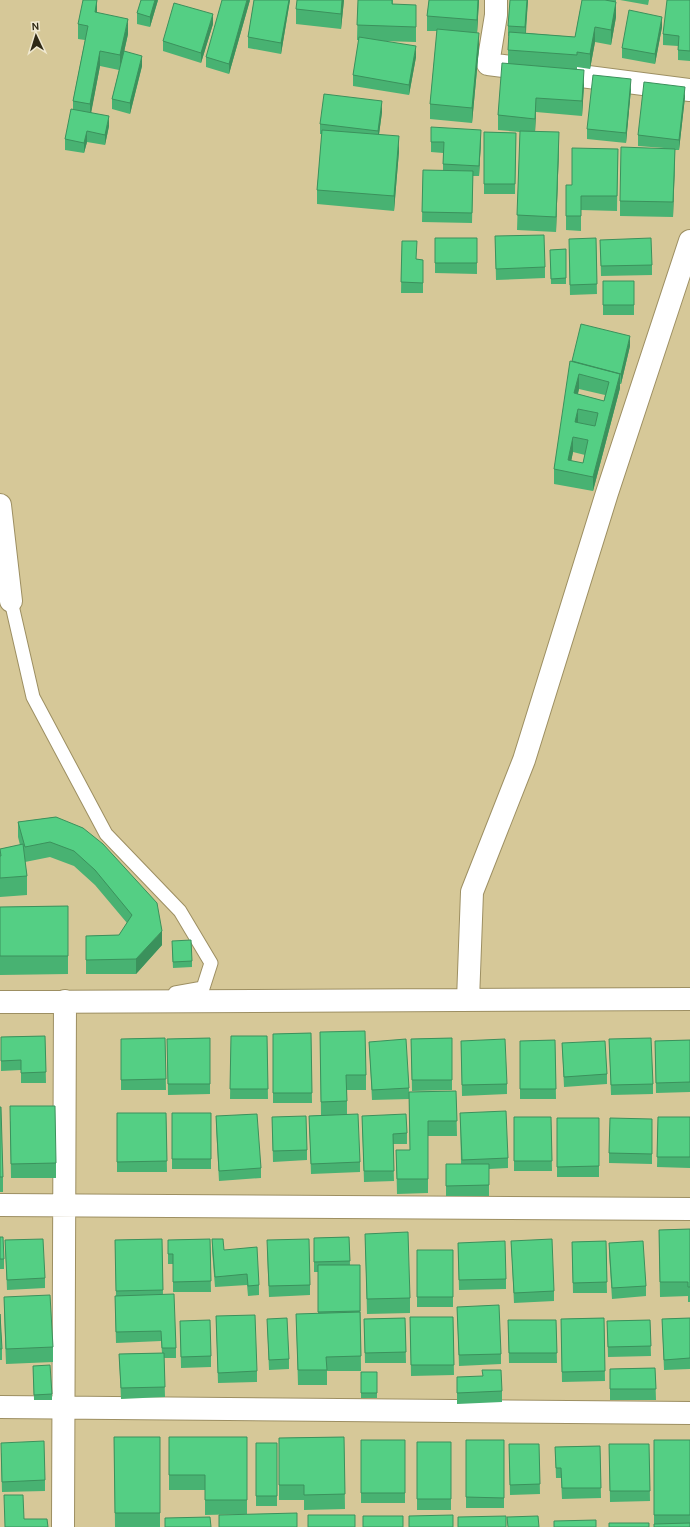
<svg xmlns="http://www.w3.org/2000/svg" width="690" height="1527" font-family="Karla,sans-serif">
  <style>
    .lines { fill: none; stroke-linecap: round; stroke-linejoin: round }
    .service-casing { stroke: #9d8f62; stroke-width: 15 }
    .minor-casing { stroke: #9d8f62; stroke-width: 24 }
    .service { stroke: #fff; stroke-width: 13 }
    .minor { stroke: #fff; stroke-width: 22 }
    .wall { fill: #48b272; fill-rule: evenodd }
    .shaded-wall { fill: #3b915c }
    .building { fill: #54cf84; stroke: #3b915c; fill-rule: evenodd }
  </style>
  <rect width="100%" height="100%" fill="#d6c898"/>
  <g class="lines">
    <g class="service-casing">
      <path id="service" d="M11 601 33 697 106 834 180 911 211 963 203 988 175 993"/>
    </g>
    <g class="minor-casing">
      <path id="minor" d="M496 0V15L488 64 690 90
        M0 505 11 601
        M468 1000 472 892 524 760 607 493 690 241
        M0 1002 690 999
        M0 1205 690 1209
        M0 1407 690 1413
        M63 1527 65 1001"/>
    </g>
    <use href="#service" class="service"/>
    <use href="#minor" class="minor"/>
  </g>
  <path class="wall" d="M97 0V13L128 34 124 52 142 66 130 114 112 109V99L119 70 100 66 91 112 109 126 105 145 87 142 84 153 65 150V139L73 109V101L85 40 78 39V24Z
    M158 0 150 27 137 24V13Z
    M250 0 229 74 206 67V57Z
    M254 0H290L281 54 248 48V37Z
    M344 0 341 29 296 24V9Z
    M358 0H393V4L416 20V42L381 41 416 57 409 95 353 86V75L359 40H357Z
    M429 0H479L477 33 479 48 472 123 430 119V104L437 31H427V16Z
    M528 0 526 33 575 37 582 0H616V17L611 45 595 42 590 69 577 67V69L584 85 582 116 536 112 535 131 559 147 556 232 517 230 520 132 498 130V115L508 64V50L509 36H508V26Z
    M620 0H649L648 5Z
    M690 0V61L678 60V46L663 45V34Z
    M213 24 201 63 163 51V41Z
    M662 27 655 64 622 58V48Z
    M631 89 626 143 587 139V129Z
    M685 97 679 150H675L673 217 620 216V201L664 148 638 146V135Z
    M382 112 379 134 399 151 394 211 317 204V190L322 134H320V124Z
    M484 132 516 133 515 194H484Z
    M481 140 479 176H473L472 223 422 222 423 170 443 171V153L431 152V142Z
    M618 149 617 211 581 210V231L566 230V185H572Z
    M495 236 545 267V278L496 280Z
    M435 238H477V274L435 273Z
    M596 238 597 294 570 295 569 249Z
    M600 240 652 265V275L601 276Z
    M402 241 416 259 423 260V293H401Z
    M566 249V284H551L550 250Z
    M603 281H634V315H603Z
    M630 346 621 384H620V388L593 491 554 484V469L572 361ZM579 389 605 395 604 401 578 394ZM573 452 585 455 583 463 571 461Z
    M56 817 162 945 136 974H86V936L119 935 127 923 95 885 74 866 50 857 25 862 27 876V895L0 897V849L20 845 18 837V822Z
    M68 906V974L0 975V907Z
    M172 947 192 961V967L173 968Z
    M320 1032 366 1075V1090H347V1114L360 1162V1172L311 1174 309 1116 321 1115Z
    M311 1033 312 1103H273V1034Z
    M45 1036 46 1083H21V1070L1 1071V1037Z
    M231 1036H267L268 1099H230Z
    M165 1038 166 1090H121V1039Z
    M210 1038V1094L168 1095 167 1039Z
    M452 1038V1090L412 1091 411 1039Z
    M609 1039 653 1084V1094L611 1095Z
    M555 1040 556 1099H520V1041Z
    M690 1040V1092L656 1093 655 1041Z
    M461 1041 507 1084V1094L462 1096Z
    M369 1042 409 1088V1099L372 1100Z
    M562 1043 607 1074V1084L564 1087Z
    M456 1091 457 1136H428V1193L397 1194 396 1150H410L409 1092Z
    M0 1107 3 1177V1192H0Z
    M117 1113H166L167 1172H117Z
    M172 1113H211V1169H172Z
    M460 1113 508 1158V1168L489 1169V1196H446V1164H461Z
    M216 1116 261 1168V1178L219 1181 216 1126Z
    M362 1116 407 1133V1144H393L394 1181 364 1182Z
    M272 1117 307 1150V1160L273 1162Z
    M514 1117H551L552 1171H514Z
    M658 1117H690V1168L657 1167Z
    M557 1118H599V1177H557Z
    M652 1119V1164L609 1163V1153Z
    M10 1121 56 1163V1178H11Z
    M690 1229V1302H688V1296L660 1297 659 1230Z
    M365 1234 410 1298V1313L367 1314Z
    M0 1237 4 1259V1269H0Z
    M349 1237 350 1265H360L361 1371H327V1385H298L296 1314H318V1272H314V1238Z
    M162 1239 163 1295 176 1348V1358H164L165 1397 121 1399 119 1354 162 1353 161 1341 116 1343 115 1307V1296H116L115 1240Z
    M210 1239 211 1292H173V1264H168V1240Z
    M212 1239 224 1250 259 1285V1295L248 1296 247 1285 215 1287 212 1250Z
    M5 1240 45 1278V1288L7 1290Z
    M511 1241 554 1291V1301L514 1303Z
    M606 1241 607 1293H573L572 1242Z
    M458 1243 506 1279V1289L459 1290Z
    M609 1243 646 1286V1296L612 1299 609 1253Z
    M417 1250H453V1307H417Z
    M267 1251 310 1285V1295L269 1297Z
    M4 1297 53 1347V1362L6 1364 4 1311Z
    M457 1307 501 1354V1364L459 1366Z
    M0 1314 2 1349V1360H0Z
    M216 1316 257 1371V1382L218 1383Z
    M410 1317H453L454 1375 411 1376Z
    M405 1318 406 1363H365L364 1319Z
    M604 1318 605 1381 562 1382 561 1319Z
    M690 1318V1369L664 1370 662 1319Z
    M267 1319 289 1359V1369L269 1370Z
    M508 1320H556L557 1363H509Z
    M650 1320 651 1356 608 1357 607 1321Z
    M180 1321 211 1356V1367L181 1368Z
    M33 1366 52 1394V1400H34Z
    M655 1368 656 1400H610V1369Z
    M361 1372H377V1398H361Z
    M457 1377 502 1391V1402L457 1404Z
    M114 1437H160V1527H115Z
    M169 1437H247V1514L205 1515V1490H169Z
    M344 1437 345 1509 304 1510V1500H279V1438Z
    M361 1440H405V1503H361Z
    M466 1440H504V1508H466Z
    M654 1440H690V1527H654Z
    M417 1442H451V1510H417Z
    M256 1443H277V1506H256Z
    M509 1444H539L540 1494 510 1495Z
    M609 1444H649L650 1501 610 1502Z
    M600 1446 601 1498 562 1499 561 1478H556L555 1447Z
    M1 1453 45 1480V1491L2 1492Z"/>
  <path class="shaded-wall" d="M97 0V13L95 12Z
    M155 0H158L150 27V17Z
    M247 0H250L229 74V64Z
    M289 0H290L281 54V43Z
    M342 0H344L341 29V14Z
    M478 0H479L477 34V20Z
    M527 0H528L525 38V27Z
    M616 2V17L611 45V30Z
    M213 14V24L201 63V53Z
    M662 17V27L655 64V54Z
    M128 19V34L120 70V55Z
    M595 27V42L590 69V54Z
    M479 33V48L472 123V108Z
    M416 46V57L409 95V85Z
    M100 51V66L90 119V104Z
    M142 56V66L130 114V103Z
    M584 70V85L582 116V101Z
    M631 79V89L626 143V133Z
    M685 87V97L679 150V140Z
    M536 98V112L535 133V119Z
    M382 101V112L378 142V131Z
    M109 116V126L105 145V135Z
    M481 130V140L479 176V166Z
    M87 131V142L84 153V143Z
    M559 132V147L556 232V217Z
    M399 136V151L394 211V196Z
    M675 149V164L673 217V202Z
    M630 336V346L621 384V374Z
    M579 374V389L574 408V393Z
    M620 374V388L593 491V477Z
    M578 409V423L575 422Z
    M573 437V452L569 472 568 460Z
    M162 931V945L136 974V959Z"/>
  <path class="building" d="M83 0H97L95 12 128 19 120 55 100 51 90 104 73 101 88 26 78 24Z
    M141 0H155L150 17 137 13Z
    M222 0H247L229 64 206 57Z
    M254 0H289L281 43 248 37Z
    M297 0H342L341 14 296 9Z
    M358 0H392V4L416 5V27L357 25Z
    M429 0H478L477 20 427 16Z
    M510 0H527L525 27 508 26Z
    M582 0H605L616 2 611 30 595 27 590 54 577 52V55L508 50 509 32 575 37Z
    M667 0H690V51L678 50 679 36 663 34Z
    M174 3 213 14 201 53 163 41Z
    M629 10 662 17 655 54 622 48Z
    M437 29 479 33 472 108 430 104Z
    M359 37 416 46 409 85 353 75Z
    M124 51 142 56 130 103 112 99Z
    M502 63 584 70 582 101 536 98 535 119 498 115Z
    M593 75 631 79 626 133 587 129Z
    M644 82 685 87 679 140 638 135Z
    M324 94 382 101 378 131 320 124Z
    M71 109 109 116 105 135 87 131 84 143 65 139Z
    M431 127 481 130 479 166 443 164 444 142H431Z
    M322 130 399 136 394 196 317 190Z
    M520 131 559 132 556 217 517 215Z
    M484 132 516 133 515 184H484Z
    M621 147 675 149 673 202 620 201Z
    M572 148 618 149 617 196H581V216H566V185H572Z
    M423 170 473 171 472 213 422 212Z
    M544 235 545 267 496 269 495 236Z
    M435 238H477V263H435Z
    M596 238 597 284 570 285 569 239Z
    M651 238 652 265 601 266 600 240Z
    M402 241H417L416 259 423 260V283L401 282Z
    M566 249V278L551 279 550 250Z
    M603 281H634V305H603Z
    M581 324 630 336 621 374 572 361Z
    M570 361 620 374 593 477 554 469ZM579 374 609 382 604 401 574 393ZM578 409 598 413 595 426 575 422ZM573 437 588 440 583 463 568 460Z
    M56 817 83 828 103 844 157 903 162 931 136 959 86 960V936L119 935 132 915 95 870 74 851 50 842 25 847 18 822Z
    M23 844 27 876 0 878V856H1L0 849Z
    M68 906V956H0V907Z
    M191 940 192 961 173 962 172 941Z
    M365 1031 366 1075H346L347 1101 321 1102 320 1032Z
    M311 1033 312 1093H273V1034Z
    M45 1036 46 1072 21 1073V1060L1 1061V1037Z
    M231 1036H267L268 1089H230Z
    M165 1038 166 1079 121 1080V1039Z
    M210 1038V1084H168L167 1039Z
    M452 1038V1080H412L411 1039Z
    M651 1038 653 1084 611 1085 609 1039Z
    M406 1039 409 1088 372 1090 369 1042Z
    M505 1039 507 1084 462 1085 461 1041Z
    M555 1040 556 1089H520V1041Z
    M690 1040V1082L656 1083 655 1041Z
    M605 1041 607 1074 564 1077 562 1043Z
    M456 1091 457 1121H428V1179H397L396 1150H410L409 1092Z
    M10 1106H55L56 1163 11 1164Z
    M0 1107H1L3 1177H0Z
    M506 1111 508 1158 462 1160 460 1113Z
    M117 1113H166L167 1161 117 1162Z
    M172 1113H211V1159H172Z
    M257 1114 261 1168 219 1171 216 1116Z
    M358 1114 360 1162 311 1164 309 1116Z
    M406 1114 407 1133 393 1134 394 1171H364L362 1116Z
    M306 1116 307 1150 273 1151 272 1117Z
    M514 1117H551L552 1161H514Z
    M658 1117H690V1157H657Z
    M557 1118H599V1166L557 1167Z
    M610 1118 652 1119V1154L609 1153Z
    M446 1164H489V1185L446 1186Z
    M690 1229V1287H688V1282H660L659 1230Z
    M408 1232 410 1298 367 1299 365 1234Z
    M0 1237H3L4 1259H0Z
    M349 1237 350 1261 314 1262V1238Z
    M43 1239 45 1278 7 1280 5 1240Z
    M162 1239 163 1290 116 1291 115 1240Z
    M210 1239 211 1281 173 1282V1254H168V1240Z
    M212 1239H223L224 1250 257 1247 259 1285 248 1286 247 1274 215 1277Z
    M309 1239 310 1285 269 1286 267 1240Z
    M552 1239 554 1291 514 1293 511 1241Z
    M505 1241 506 1279 459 1280 458 1243Z
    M606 1241 607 1282 573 1283 572 1242Z
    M643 1241 646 1286 612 1288 609 1243Z
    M417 1250H453V1297H417Z
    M318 1265H360V1311L318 1312Z
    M174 1294 176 1348H162L161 1331 116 1332 115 1296Z
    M50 1295 53 1347 6 1349 4 1297Z
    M499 1305 501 1354 459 1355 457 1307Z
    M360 1312 361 1356 326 1357 327 1370H298L296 1314Z
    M0 1314 2 1349H0Z
    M255 1315 257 1371 218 1373 216 1316Z
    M410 1317H453L454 1365H411Z
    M287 1318 289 1359 269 1360 267 1319Z
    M405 1318 406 1352 365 1353 364 1319Z
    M604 1318 605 1371 562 1372 561 1319Z
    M690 1318V1358L664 1360 662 1319Z
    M210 1320 211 1356 181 1357 180 1321Z
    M508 1320H556L557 1353H509Z
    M650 1320 651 1346 608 1347 607 1321Z
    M164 1353 165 1387 121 1388 119 1354Z
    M50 1365 52 1394 34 1395 33 1366Z
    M655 1368 656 1389H610V1369Z
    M482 1370H501L502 1391 457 1393V1377L483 1376Z
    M361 1372H377V1393H361Z
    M114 1437H160V1513H115Z
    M169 1437H247V1500H205V1475H169Z
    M344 1437 345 1494 304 1495V1485H279V1438Z
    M361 1440H405V1493H361Z
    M466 1440H504V1498L466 1497Z
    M654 1440H690V1515H654Z
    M44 1441 45 1480 2 1482 1 1443Z
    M417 1442H451V1499H417Z
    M256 1443H277V1496H256Z
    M509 1444H539L540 1484 510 1485Z
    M609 1444H649L650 1491H610Z
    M600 1446 601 1488H562L561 1468H556L555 1447Z
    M4 1495H23L24 1519H47L48 1527H5Z
    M297 1513V1527H219V1515Z
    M308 1515H355V1527H308Z
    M453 1515V1527H409V1516Z
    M363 1516H403V1527H363Z
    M506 1516V1527H458V1517Z
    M538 1516 539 1527H508L507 1517Z
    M210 1517 211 1527H165V1518Z
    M596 1520V1527H554V1521Z
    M609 1523H649V1527H609Z
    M690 1523V1527H654V1524Z"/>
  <g transform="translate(36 36) rotate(356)" stroke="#f0e9d1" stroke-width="3" paint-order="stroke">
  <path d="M0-3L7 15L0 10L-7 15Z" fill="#2f2916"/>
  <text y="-6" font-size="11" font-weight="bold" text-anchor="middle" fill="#2f2916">N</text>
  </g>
</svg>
